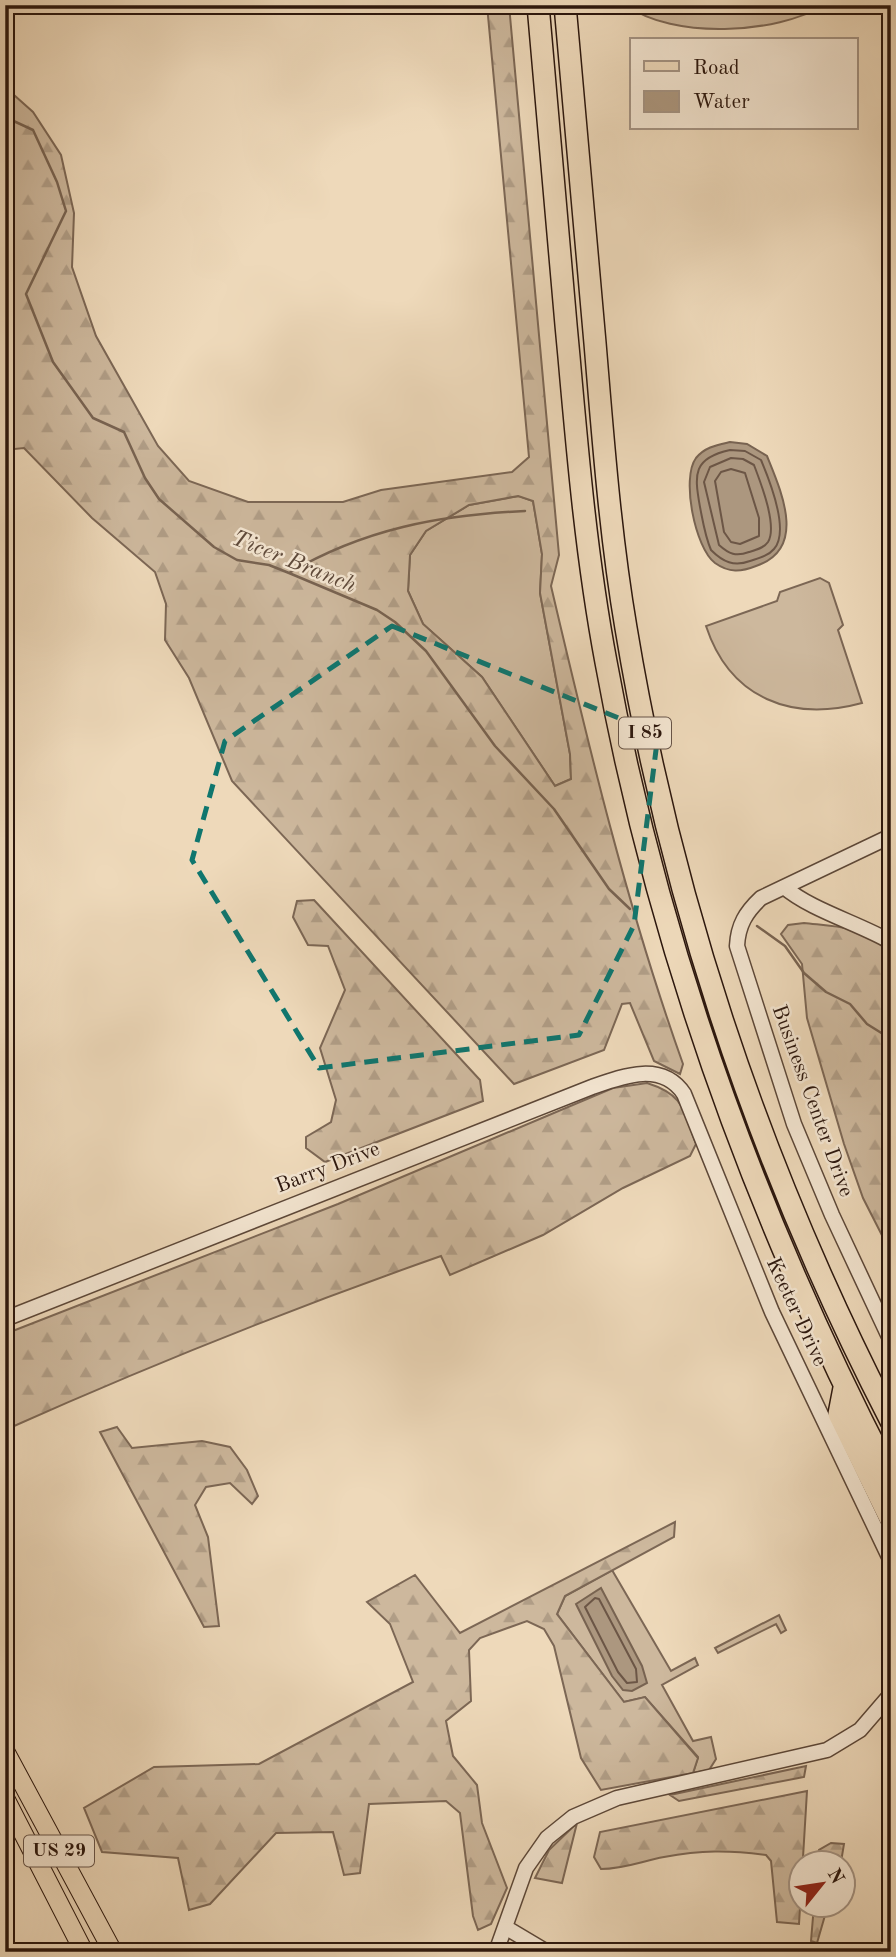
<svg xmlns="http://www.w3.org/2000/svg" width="896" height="1957" font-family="'Old Standard TT',serif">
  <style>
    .grass { fill: #cdb89d; stroke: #7c6755; stroke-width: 2 }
    .forest { fill: url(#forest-firs); stroke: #7c6755; stroke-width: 2; fill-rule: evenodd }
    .water { fill: #ac977f; stroke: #786351; stroke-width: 2 }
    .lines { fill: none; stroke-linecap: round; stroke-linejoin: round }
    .shore { stroke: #6c5646; stroke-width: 2 }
    .stream { stroke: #786351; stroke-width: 2.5 }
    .minor-casing { stroke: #5c4738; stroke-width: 17 }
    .major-casing { stroke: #2b160d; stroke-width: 20 }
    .highway-casing { stroke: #2b160d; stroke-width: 24 }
    .minor { stroke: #f4e6d2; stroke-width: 14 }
    .major { stroke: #eed9ba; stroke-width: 18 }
    .highway { stroke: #eed9ba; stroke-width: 21 }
    .marked { fill: none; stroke: #0f766e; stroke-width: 5; stroke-dasharray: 14 9; stroke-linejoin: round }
    .labels { text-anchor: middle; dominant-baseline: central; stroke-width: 5; stroke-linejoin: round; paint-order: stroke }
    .shield { fill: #f4e6d2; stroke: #675448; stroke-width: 2 }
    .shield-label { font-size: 19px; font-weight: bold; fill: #2b160d }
    .street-label { font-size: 21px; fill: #2b160d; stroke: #f4e6d2 }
    .water-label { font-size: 23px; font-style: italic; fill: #5f4a3b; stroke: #f4e6d2 }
  </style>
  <defs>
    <pattern id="forest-firs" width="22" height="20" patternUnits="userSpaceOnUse" patternTransform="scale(1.75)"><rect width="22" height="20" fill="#cdb89d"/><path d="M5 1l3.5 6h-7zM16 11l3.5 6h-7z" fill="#b09d86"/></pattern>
  </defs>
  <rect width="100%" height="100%" fill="#eed9ba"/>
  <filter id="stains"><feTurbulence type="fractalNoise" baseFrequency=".00286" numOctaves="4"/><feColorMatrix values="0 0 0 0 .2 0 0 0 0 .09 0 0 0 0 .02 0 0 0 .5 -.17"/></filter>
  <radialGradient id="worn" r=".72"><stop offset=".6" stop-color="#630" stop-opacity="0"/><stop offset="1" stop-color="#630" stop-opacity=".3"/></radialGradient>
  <path class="grass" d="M626 5H825C776 34 673 40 626 5Z
    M519 496 533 501 542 554 540 593 570 754 571 779 555 786 482 677 423 624 408 591 410 555 426 531 469 505Z
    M820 578 829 583 843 625 838 630 862 703C792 722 730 699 706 626L777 601 780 592Z
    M612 1570 671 1671 695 1658 698 1665 662 1685 693 1741 711 1737 716 1759 709 1770 693 1773 698 1757 645 1697 624 1702 557 1614 565 1596Z
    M779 1615 786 1630 781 1633 776 1624 718 1653 715 1648Z"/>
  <path class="forest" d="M487 5H509L559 555 551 586C589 748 627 907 683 1064L680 1074 654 1061 630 1003 622 1004 604 1050 514 1084 232 781 189 678 165 640 166 604 155 572 92 518 24 448 5 450V87L33 112 61 155 74 213 72 267 96 336 158 446 189 481 248 502H343L381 490 512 472 529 457ZM518 496 533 501 542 554 540 593 570 754 571 779 555 786 482 677 423 624 408 591 410 555 426 531 469 505Z
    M314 900 480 1080 483 1101 325 1162 306 1148V1137L331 1122 336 1100 320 1048 345 990 328 946 308 945 293 917 297 901Z
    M804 923C828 926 862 926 880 944 888 951 889 966 891 976V1253L863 1198 844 1144 807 1018 802 964 781 934 788 925Z
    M647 1083C685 1095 683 1110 696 1144L690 1156 623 1188 543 1235 450 1275 441 1256C293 1308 148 1366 5 1430V1334L338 1204 613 1088Z
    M117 1427 132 1448 202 1441 230 1447 247 1470 258 1496 252 1504 230 1483 206 1487 195 1505 208 1537 219 1626 204 1627 100 1432Z
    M675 1522 674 1537 565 1596 557 1614 624 1702 645 1697 698 1758 693 1773 601 1790 581 1758 554 1646 544 1629 527 1621 480 1638 469 1650 471 1701 446 1721 453 1756 477 1785 482 1823 507 1888 491 1924 478 1930 473 1916 460 1813 446 1801 369 1804 360 1873 344 1875 333 1832 276 1833 210 1904 189 1910 178 1858 102 1852 84 1808 154 1767 259 1764 413 1682 390 1624 367 1602 415 1575 460 1633Z
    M806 1766 804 1777 679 1801 670 1795Z
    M807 1791 799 1924 777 1922 771 1861 766 1855C729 1850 701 1850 664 1857 642 1861 624 1869 601 1869L594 1857 600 1832Z
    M577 1823 562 1883 535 1878 549 1850Z
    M831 1843 844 1844 841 1862H817L819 1850Z
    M814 1905H828L817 1943 811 1941Z"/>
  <path class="water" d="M730 442 747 444 767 456C782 493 807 549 756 566 741 572 729 573 715 563 695 548 681 478 696 458 705 447 717 445 730 442Z
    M601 1588 642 1666 647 1683 632 1691 623 1690 612 1676 576 1604Z"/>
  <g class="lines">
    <path class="shore" d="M730 450 745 451 761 460C769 479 790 531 774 549 768 556 759 558 750 561 734 567 723 562 711 550 705 536 703 522 700 507 694 474 693 458 730 450Z
      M731 458 743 459 754 465C760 481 778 526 768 542 764 548 756 550 749 552 736 557 729 554 719 545L704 482 710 467Z
      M731 469 745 473 759 518V536L740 544 731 542 724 532 715 481 721 472Z
      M595 1598 599 1599 636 1669 637 1682 627 1683 618 1672 585 1607Z"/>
    <path class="stream" d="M5 117 33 130 57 182 66 211 26 294 53 362 93 418 124 432 145 478 159 499 214 547 237 560 269 565 289 573 377 610 395 622 426 651 495 746 554 809 609 889 630 909
      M289 573C364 529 439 515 525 511
      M757 926 785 946 804 973 826 992 850 1004 867 1024 891 1039"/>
    <g class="minor-casing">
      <path id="minor" d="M891 836 761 898C746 912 738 925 737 946L794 1124 832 1215 891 1341
        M784 887C811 910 858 923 891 942
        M5 1319 592 1087C623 1076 662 1061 684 1094L772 1312 891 1561
        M505 1927 547 1952
        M496 1952 526 1868 547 1838 573 1817 617 1798 827 1750 860 1730 891 1694"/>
    </g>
    <g class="major-casing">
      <path id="major" d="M5 1751 113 1952
        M5 1798 84 1952"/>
    </g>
    <g class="highway-casing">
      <path id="highway" d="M538 5C548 123 558 240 569 357 578 459 587 561 606 662 658 949 757 1220 891 1478
        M565 5C575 118 585 230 595 343 603 438 610 534 626 628 672 906 762 1171 891 1421
        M844 1388 839 1414 891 1520"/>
    </g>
    <use href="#minor" class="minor"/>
    <use href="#major" class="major"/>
    <use href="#highway" class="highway"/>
  </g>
  <path class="marked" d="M392 626 658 734 634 925 579 1035 319 1068 192 860 225 741Z"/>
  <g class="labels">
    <g class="shield">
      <rect x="619" y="717.5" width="52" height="31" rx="5"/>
      <rect x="24" y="1835.5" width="70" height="31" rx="5"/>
    </g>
    <g class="shield-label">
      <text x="645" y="733">I 85</text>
      <text x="59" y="1851">US 29</text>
    </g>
    <g class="street-label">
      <text transform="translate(812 1101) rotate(70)">Business Center Drive</text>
      <text transform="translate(328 1168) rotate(-21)">Barry Drive</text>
      <text transform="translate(796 1312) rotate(65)">Keeter Drive</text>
    </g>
    <g class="water-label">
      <text transform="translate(294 562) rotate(22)">Ticer Branch</text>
    </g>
  </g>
  <rect width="896" height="1957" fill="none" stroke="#eed9ba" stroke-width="28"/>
  <rect x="7" y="7" width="882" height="1943" fill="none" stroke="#2b160d" stroke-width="3.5"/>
  <rect x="14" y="14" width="868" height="1929" fill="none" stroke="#2b160d" stroke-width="2"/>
  <rect x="630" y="38" width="228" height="91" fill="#f4e6d2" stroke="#a49383" stroke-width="2"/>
  <rect x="644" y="61" width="35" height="10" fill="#eed9ba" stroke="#a49383" stroke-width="2"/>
  <text x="693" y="74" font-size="21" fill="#2b160d">Road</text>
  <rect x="644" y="91" width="35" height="21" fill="#ac977f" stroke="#a49383" stroke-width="2"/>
  <text x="693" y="108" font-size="21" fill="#2b160d">Water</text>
  <g transform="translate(822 1884) rotate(60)"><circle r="33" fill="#f4e6d2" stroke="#a49383" stroke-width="2"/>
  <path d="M0-5L12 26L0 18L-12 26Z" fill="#8f2418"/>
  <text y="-10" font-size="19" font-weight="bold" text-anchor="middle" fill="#2b160d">N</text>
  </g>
  <rect width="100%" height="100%" filter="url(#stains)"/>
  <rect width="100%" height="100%" fill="url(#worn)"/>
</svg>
